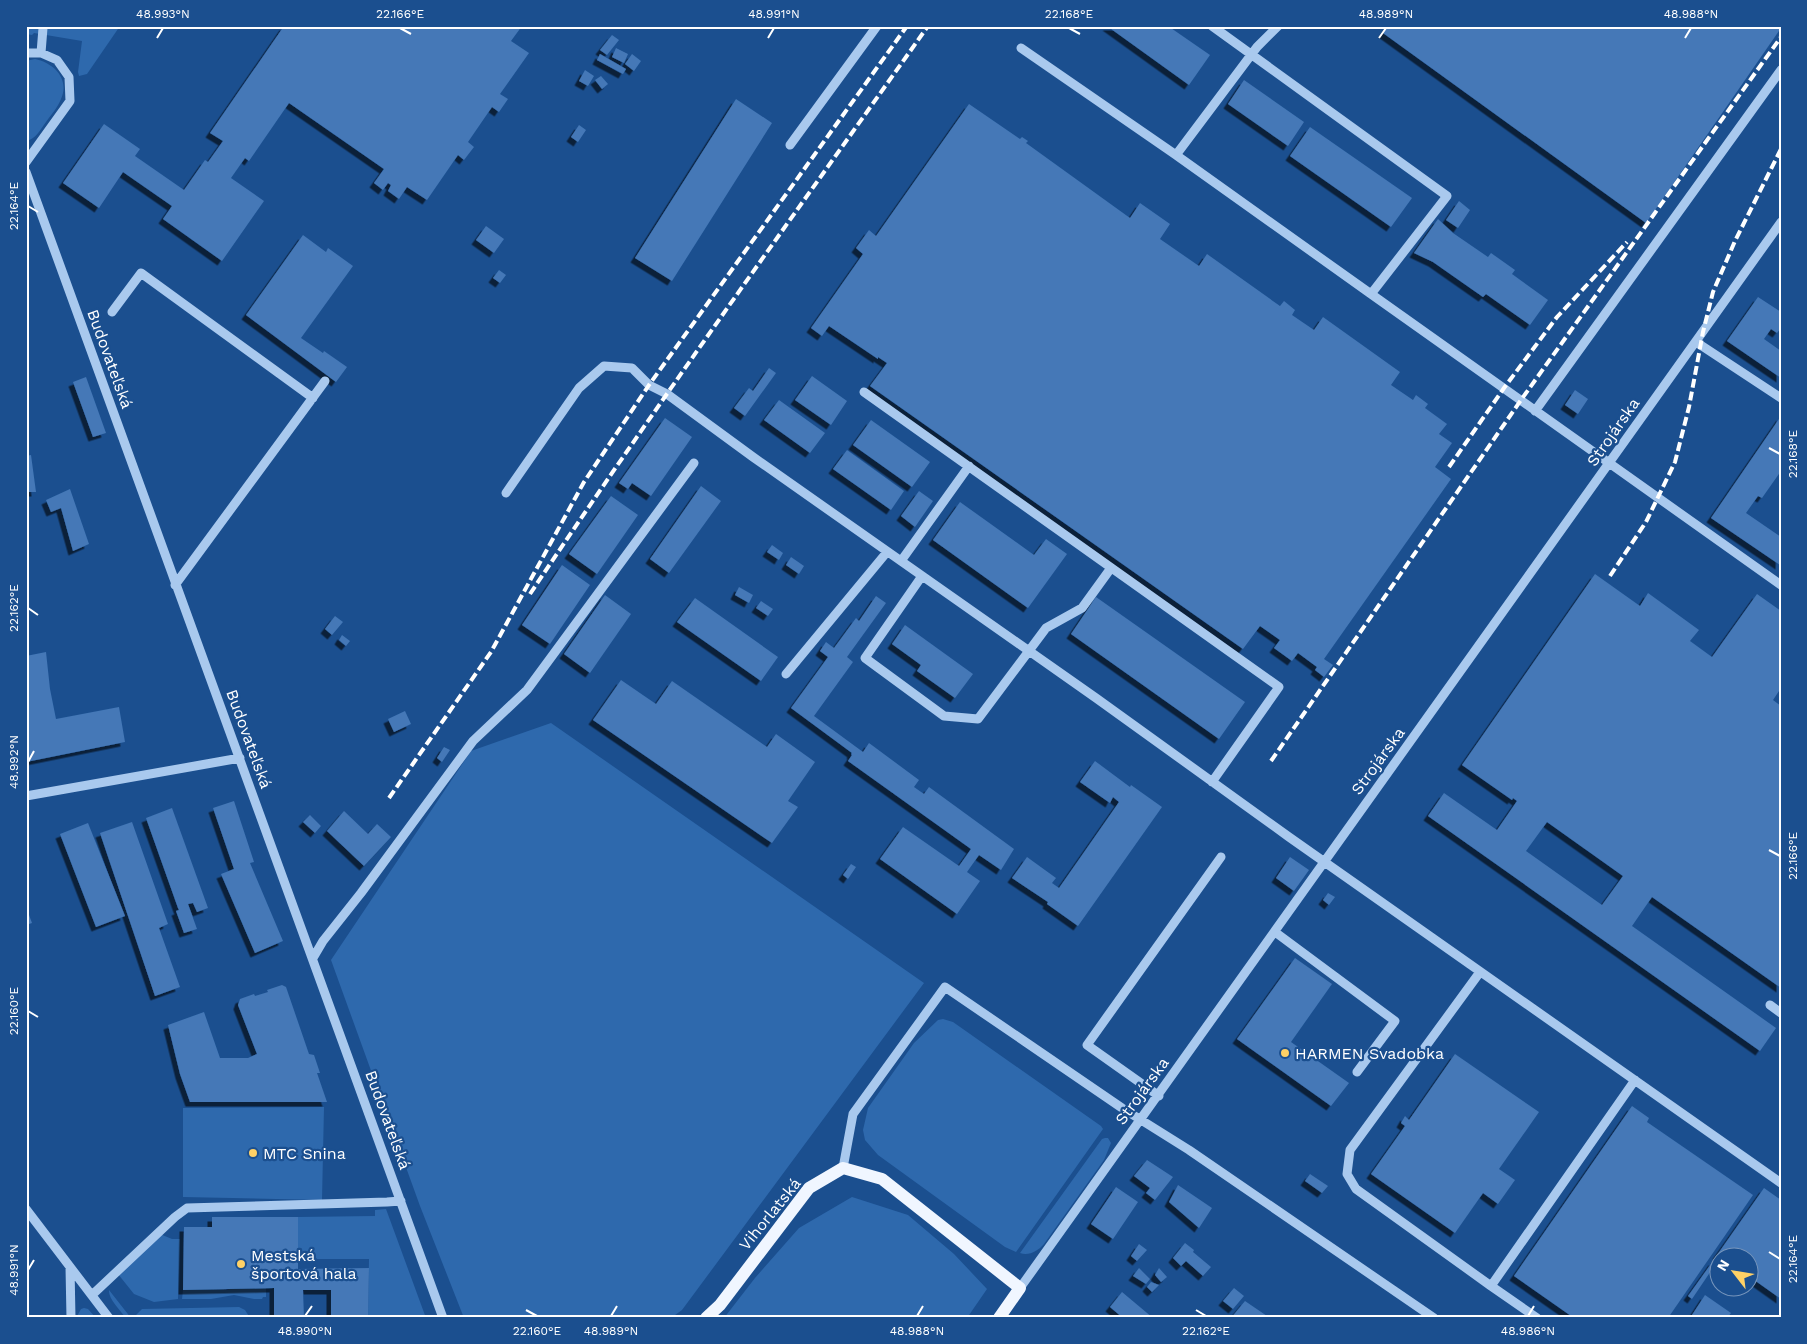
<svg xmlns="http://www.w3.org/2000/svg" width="1807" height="1344" font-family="'Work Sans',sans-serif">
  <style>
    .green { fill: #2e69ad }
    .building { fill: #4478b7; fill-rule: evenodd; filter: url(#shadow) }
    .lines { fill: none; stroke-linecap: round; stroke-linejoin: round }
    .minor { stroke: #a9c9ee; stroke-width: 9 }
    .major { stroke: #f0f6ff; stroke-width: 12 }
    .rail { stroke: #fff; stroke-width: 4; stroke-dasharray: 9 4; stroke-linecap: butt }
    .ticks { fill: none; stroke: #fff; stroke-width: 2 }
    .poi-dot { fill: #ffd166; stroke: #1b4f8f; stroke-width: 2 }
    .labels { text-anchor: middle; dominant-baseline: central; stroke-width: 4.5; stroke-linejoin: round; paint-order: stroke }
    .street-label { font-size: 16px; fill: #fff; stroke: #1b4f8f }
    .poi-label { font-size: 16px; fill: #fff; stroke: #1b4f8f; text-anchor: start }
    .neatline { fill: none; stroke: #fff; stroke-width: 2 }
    .ticks-label { font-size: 12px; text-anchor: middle; fill: #fff }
  </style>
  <defs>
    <filter id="shadow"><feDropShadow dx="-4.5" dy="4.5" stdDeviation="0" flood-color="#0009"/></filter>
  </defs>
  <rect width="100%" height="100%" fill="#1b4f8f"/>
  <path class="green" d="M26 26H120L87 74 79 76 78 72 82 41 34 33 32 35 26 34Z
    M35 59C54 63 70 79 61 99 58 107 51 115 46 122 40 130 36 139 26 141V61Z
    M551 723 924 983 682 1310 671 1318H464L420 1206 331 960 471 751Z
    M943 1019 953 1022 1101 1126 1103 1129 1016 1252 1005 1247 878 1155 865 1140 863 1130 868 1108 914 1043 938 1020Z
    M324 1107 322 1200 183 1197V1108Z
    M1105 1138H1108L1111 1143 1104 1160 1044 1244C1038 1251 1029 1256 1020 1253L1102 1139Z
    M852 1197 908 1215 954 1254 987 1289 967 1318H724L755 1278 799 1228Z
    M386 1209 426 1318H368L369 1259H298V1217L375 1216V1210Z
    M160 1234 172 1239H180L178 1299 154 1302 134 1294 118 1274Z
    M266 1288V1297H263L262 1299H254L234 1295 211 1299H182L183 1290Z
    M109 1290 131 1318H126C120 1310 108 1299 109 1290Z
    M239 1307 245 1310 250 1318H136L135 1316 142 1309Z
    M84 1308 88 1309 96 1318H76L81 1309Z"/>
  <path class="building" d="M284 26H522L511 41 529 53 500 94 508 99 499 112 492 107 468 142 474 147 464 160 458 155 427 200 407 187 399 199 388 191 391 185 388 183 383 190 374 183 384 169 289 103 249 161 245 158 231 178 264 201 222 261 163 219 172 206 123 172 99 208 63 183 104 124 140 149 135 156 184 190 205 160 208 162 223 141 210 133Z
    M1107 26H1168L1210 55 1189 85Z
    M1388 26H1781V28L1646 223 1383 33Z
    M612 35 619 40 607 55 600 50Z
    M616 48 628 54 624 63 612 57Z
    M600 54 626 69 623 74 597 60Z
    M632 54 641 61 634 71 625 64Z
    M585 70 594 76 588 86 579 81Z
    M601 76 608 84 602 89 595 80Z
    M1244 80 1304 122 1288 146 1228 104Z
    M736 99 772 123 672 281 635 258Z
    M969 104 1020 139 1022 137 1028 141 1026 143 1130 218 1140 203 1170 224 1160 239 1199 266 1207 254 1280 306 1284 301 1295 310 1292 315 1314 330 1323 317 1400 372 1391 385 1413 400 1416 395 1428 404 1425 408 1447 424 1439 434 1452 443 1435 467 1451 479 1324 659 1333 665 1324 677 1315 670 1317 667 1298 653 1292 661 1274 648 1280 640 1260 626 1243 649 870 386 887 363 878 357V359L829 326 822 336 811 328 863 254 856 248 869 230 876 236Z
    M579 125 586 130 578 142 571 137Z
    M1310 127 1412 198 1391 227 1290 156Z
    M1459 201 1470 210 1458 228 1446 220Z
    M1438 219 1453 233 1488 257 1491 253 1515 270 1512 274 1548 300 1530 325 1486 294 1483 297 1433 262 1414 253Z
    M486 226 504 239 494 253 476 240Z
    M303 235 326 252 328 248 353 266 301 338 323 353 324 351 347 367 336 382 246 315Z
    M499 270 506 275 500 283 493 278Z
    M1758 297 1781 312V328L1777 333 1771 329 1764 339 1781 351V378L1727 341Z
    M769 368 776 373 745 416 734 408 749 388 753 391Z
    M812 376 847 401 831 425 795 400Z
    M86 377 106 433 93 437 73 382Z
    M1575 390 1588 399 1578 414 1565 405Z
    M779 400 825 433 810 453 764 420Z
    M1781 416V471L1762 498 1758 496 1746 513 1781 537 1780 565 1711 518Z
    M665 418 692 437 651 496 632 483 628 489 619 483Z
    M871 420 930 462 912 487 853 445Z
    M847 450 904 491 891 510 833 469Z
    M31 455 36 492H26V456Z
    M701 486 721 501 669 573 650 559Z
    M70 489 89 544 73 551 61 508 51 512 46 500Z
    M919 491 933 501 915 527 901 516Z
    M611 496 638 515 597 574 569 554Z
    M960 502 1034 555 1046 539 1067 554 1028 608 933 540Z
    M772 545 783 553 779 560 767 552Z
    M791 557 804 566 799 574 786 565Z
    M562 565 590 585 550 644 522 625Z
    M1595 574 1640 606 1648 593 1699 630 1690 641 1712 657 1757 594 1781 611V688L1773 700 1781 706V988L1652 897 1632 926 1776 1028 1760 1051 1428 816 1444 793 1497 830 1517 801 1513 798 1512 800 1462 765ZM1547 822 1623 876 1602 905 1526 851Z
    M739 587 753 595 749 603 735 595Z
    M605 595 631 614 590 673 564 654Z
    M876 596 886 603 847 657 853 662 814 716 863 752 869 743 919 780 914 787 924 794 929 787 1014 849 1001 870 979 855 967 872 980 881 957 914 880 859 903 827 959 866 971 849 848 761 852 755 851 754 852 753 791 708 828 657 820 651 826 642 834 648 856 618 859 621Z
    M1096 597 1245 702 1219 739 1071 634Z
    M695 598 778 657 761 681 677 622Z
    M761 601 773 609 768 616 756 608Z
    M335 616 343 622 332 635 325 629Z
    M905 625 973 674 955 698 917 671 921 665 892 644Z
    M342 635 350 641 346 646 339 640Z
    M46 652 50 689 56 719 119 707 125 742 26 762V656Z
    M621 680 656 704 672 681 767 747 776 734 815 762 788 801 798 807 772 843 593 720Z
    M405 711 411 724 394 732 388 719Z
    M444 747 450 750 442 762 437 758Z
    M1095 761 1130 787 1131 785 1162 807 1078 926 1047 904 1048 902 1012 878 1027 857 1056 878 1052 883 1059 888 1119 802 1113 797 1110 803 1080 782Z
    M234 801 254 862 250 863 283 941 255 953 221 874 234 869 213 808Z
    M172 808 208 908 197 912 193 903 188 904 197 929 184 933 176 911 179 910 178 908 146 818Z
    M344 811 368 834 377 824 391 837 364 866 327 831Z
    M310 815 321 826 315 833 303 822Z
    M132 822 168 924 159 928 180 987 155 996 100 833Z
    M88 823 125 916 96 927 60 834Z
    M1290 857 1309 870 1294 891 1276 878Z
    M851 864 856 867 848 879 843 875Z
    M1328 893 1335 897 1329 905 1323 900Z
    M26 907 32 923 26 925Z
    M1295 958 1332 984 1291 1042 1349 1083 1331 1106 1237 1039Z
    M282 985 286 987 309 1054 314 1055 320 1073H317L327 1102H190L180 1074 168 1025 204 1012 220 1058H248L257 1054 238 1005 240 999 254 994 255 996 268 992 267 990Z
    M1455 1054 1539 1112 1499 1169 1515 1180 1498 1204 1483 1193 1455 1233 1371 1174 1405 1126 1401 1123 1405 1116 1409 1120Z
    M1632 1106 1649 1118 1647 1122 1753 1195 1668 1318H1574L1514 1276Z
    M1147 1160 1173 1177 1155 1200 1146 1193 1150 1188 1134 1176Z
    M1310 1174 1328 1186 1322 1193 1305 1181Z
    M1178 1185 1212 1208 1199 1228 1169 1202Z
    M1116 1187 1138 1202 1113 1239 1091 1224Z
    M1764 1188 1781 1200V1299L1750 1277V1256H1719L1717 1255Z
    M212 1217H298V1269L369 1268 368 1318H331V1290H303L304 1318H274V1288L183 1290 184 1227H212Z
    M1185 1243 1194 1250 1193 1252 1211 1267 1203 1276 1186 1261 1181 1266 1173 1258Z
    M1139 1244 1147 1250 1137 1261 1131 1256Z
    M1713 1261 1717 1262 1692 1299 1688 1296Z
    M1139 1268 1150 1279 1146 1284 1133 1276Z
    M1159 1268 1167 1277 1161 1282 1155 1275Z
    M1151 1282 1159 1285 1152 1292 1147 1287Z
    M1234 1288 1244 1296 1233 1309 1223 1301Z
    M1122 1292 1153 1318H1123L1110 1307Z
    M1705 1295 1731 1313 1727 1318H1690Z
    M1245 1301 1267 1316 1265 1318H1231Z"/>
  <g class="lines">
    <path class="minor" d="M1212 26 1447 196 1371 294 1781 585
      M1021 48 1176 155 1257 47 1278 26
      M26 53H41L57 60 69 77 70 101 26 162
      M41 53 43 28 42 26
      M790 145 877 26
      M1176 155 1371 294
      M26 172C164 554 305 936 443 1318
      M112 312 141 273 313 398
      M1696 342 1781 398
      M864 392 1279 687 1212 782
      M1535 411 1781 70
      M506 493 579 388 604 366 632 368 649 385 667 394 753 457 1096 698 1289 837 1781 1183
      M901 561 969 466
      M922 576 865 658 944 716 978 719 1046 628 1082 608 1111 568
      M175 585 325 381
      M786 674 887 552
      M26 796 240 758
      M1275 932 1395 1021 1357 1072
      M313 958 323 941 361 893 473 741 527 690 694 463
      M1480 972 1350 1150 1347 1174 1356 1189 1491 1286
      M1770 1005 1781 1013
      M1159 1096 1087 1045 1221 857
      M843 1168 853 1114 945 987 1122 1108 1189 1150 1434 1318
      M26 1209 109 1318
      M70 1267 71 1318
      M1020 1288 1781 222
      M92 1295 175 1217 187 1208 387 1202 401 1201
      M1537 1318 1491 1286 1635 1080"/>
    <path class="major" d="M706 1318 720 1305 809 1188 843 1168 882 1179 1020 1288 999 1318"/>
    <path class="rail" d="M1449 467 1504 388 1557 317 1627 242
      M1610 576 1646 522 1675 462 1689 407 1703 332 1713 292 1735 241 1781 149
      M530 594C658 402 794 215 928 26
      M1271 761 1521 400 1781 37
      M389 798 491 652 584 482 649 385 907 26"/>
  </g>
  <path class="ticks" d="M400 28 411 34M1069 28 1080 34M157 38 163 28M768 38 774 28M1379 38 1386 28M1685 38 1691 28M28 206 38 212M1769 448 1780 454M28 608 38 615M28 762 34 751M1769 850 1780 856M28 1011 38 1017M1769 1252 1780 1259M28 1270 34 1260M526 1310 537 1316M1196 1310 1206 1316M305 1316 312 1306M611 1316 617 1306M917 1316 923 1306M1528 1316 1534 1306"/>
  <g class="poi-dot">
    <circle cx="1285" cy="1053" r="5"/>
    <circle cx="253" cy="1153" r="5"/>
    <circle cx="241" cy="1264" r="5"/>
  </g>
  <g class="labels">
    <g class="street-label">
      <text transform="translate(110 359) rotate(70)">Budovateľská</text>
      <text transform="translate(1613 432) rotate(-55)">Strojárska</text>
      <text transform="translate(249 739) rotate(70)">Budovateľská</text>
      <text transform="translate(1378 761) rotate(-54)">Strojárska</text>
      <text transform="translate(1142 1091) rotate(-54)">Strojárska</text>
      <text transform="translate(388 1120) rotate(70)">Budovateľská</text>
      <text transform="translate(770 1214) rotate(-51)">Vihorlatská</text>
    </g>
    <g class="poi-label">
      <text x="1295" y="1053">HARMEN Svadobka</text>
      <text x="263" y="1153">MTC Snina</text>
      <text x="251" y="1255">Mestská<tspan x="251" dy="18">športová hala</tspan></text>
    </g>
  </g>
  <rect width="1807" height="1344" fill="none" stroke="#1b4f8f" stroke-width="55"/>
  <g transform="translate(1734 1272) rotate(301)"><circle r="24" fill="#1b4f8f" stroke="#7695bc"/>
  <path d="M0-4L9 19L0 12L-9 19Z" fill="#ffd166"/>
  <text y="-8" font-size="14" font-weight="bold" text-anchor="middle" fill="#ffffff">N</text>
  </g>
  <rect x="28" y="28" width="1752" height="1288" class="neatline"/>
  <g class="ticks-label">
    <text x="163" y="18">48.993°N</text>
    <text x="400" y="18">22.166°E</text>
    <text x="774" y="18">48.991°N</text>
    <text x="1069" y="18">22.168°E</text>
    <text x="1386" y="18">48.989°N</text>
    <text x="1691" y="18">48.988°N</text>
    <text transform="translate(14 206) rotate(-90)" y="4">22.164°E</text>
    <text transform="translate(1793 454) rotate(-90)" y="4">22.168°E</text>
    <text transform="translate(14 608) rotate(-90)" y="4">22.162°E</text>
    <text transform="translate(14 762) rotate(-90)" y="4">48.992°N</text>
    <text transform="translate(1793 856) rotate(-90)" y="4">22.166°E</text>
    <text transform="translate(14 1011) rotate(-90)" y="4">22.160°E</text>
    <text transform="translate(1793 1259) rotate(-90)" y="4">22.164°E</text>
    <text transform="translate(14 1270) rotate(-90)" y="4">48.991°N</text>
    <text x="305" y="1335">48.990°N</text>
    <text x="537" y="1335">22.160°E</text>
    <text x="611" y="1335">48.989°N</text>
    <text x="917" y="1335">48.988°N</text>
    <text x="1206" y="1335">22.162°E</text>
    <text x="1528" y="1335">48.986°N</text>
  </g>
</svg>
